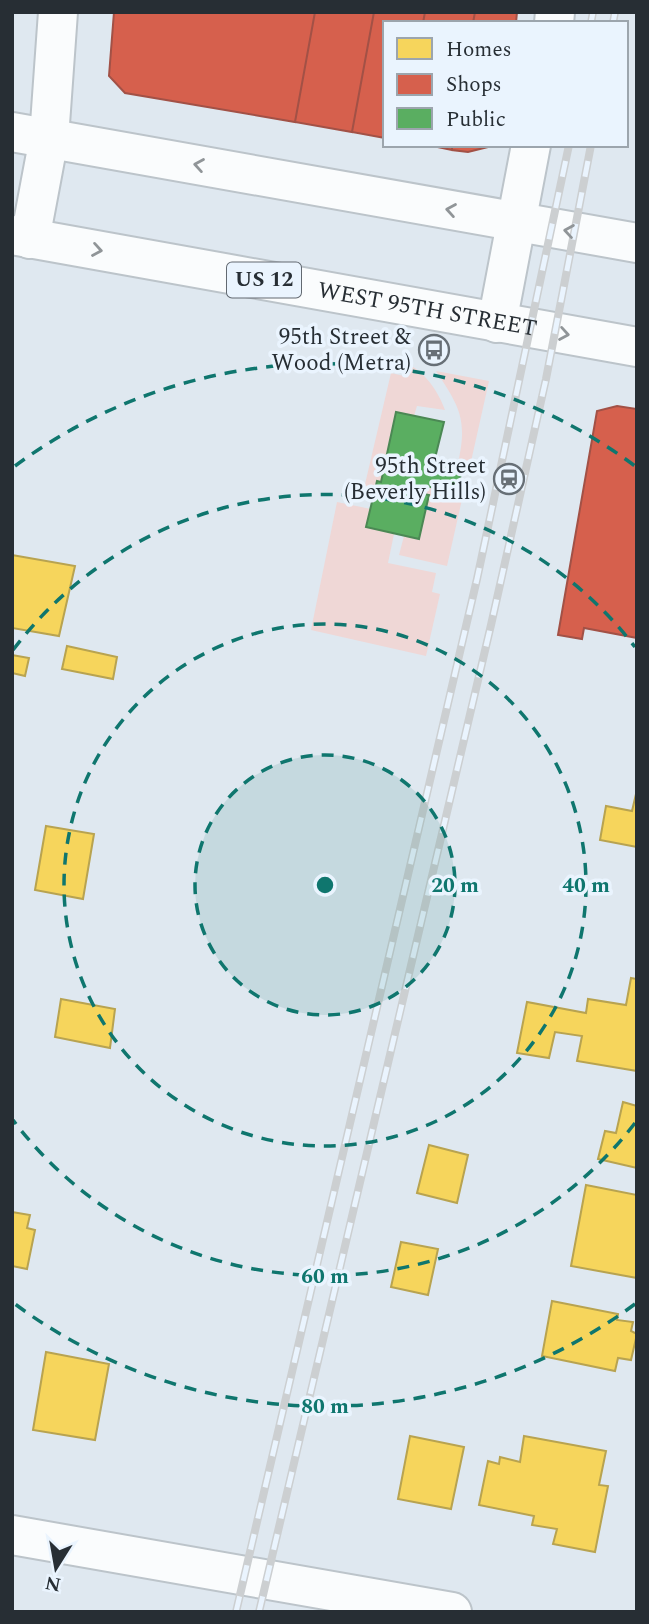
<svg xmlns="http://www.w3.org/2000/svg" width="649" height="1624" font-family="Spectral,serif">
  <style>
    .green { fill: #efd7d6 }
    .homes { fill: #f6d55c; stroke: #b8a350; stroke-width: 2 }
    .shops { fill: #d6604d; stroke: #a25146; stroke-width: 2 }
    .public { fill: #5aae61; stroke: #4b8854; stroke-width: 2 }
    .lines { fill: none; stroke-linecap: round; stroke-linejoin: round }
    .street-casing { stroke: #bcc4ca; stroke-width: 42 }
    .primary-casing { stroke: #bcc4ca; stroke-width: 42 }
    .street { stroke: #fafcfd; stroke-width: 38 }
    .primary { stroke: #fafcfd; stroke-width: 38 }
    .rail-casing { stroke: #cccfd1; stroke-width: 8 }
    .rail { stroke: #eaf4fe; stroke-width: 5; stroke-dasharray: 16; stroke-linecap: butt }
    .oneway { stroke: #909598 }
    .ring { fill: none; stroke: #0f766e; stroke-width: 3.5; stroke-dasharray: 12 9 }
    .labels { text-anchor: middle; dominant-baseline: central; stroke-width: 7; stroke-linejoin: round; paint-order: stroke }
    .shield { fill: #eaf4fe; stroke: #626971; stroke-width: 2 }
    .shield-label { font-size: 21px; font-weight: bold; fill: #272e34 }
    .street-label { font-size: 23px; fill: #272e34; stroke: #eaf4fe }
    .poi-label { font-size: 23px; fill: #272e34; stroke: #eaf4fe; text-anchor: end }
    .centre { fill: #0f766e; stroke: #eaf4fe; stroke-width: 3.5 }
    .ring-label { font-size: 21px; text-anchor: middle; font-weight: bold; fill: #0f766e; stroke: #eaf4fe; stroke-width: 7; stroke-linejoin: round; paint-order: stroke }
  </style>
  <rect width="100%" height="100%" fill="#dfe8f0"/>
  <path class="green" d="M407 364C425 371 439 393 445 410L417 406 414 416 396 413 381 482 377 481 372 500 362 497 391 373 404 376Z
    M436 371 489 381 470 466 458 463C468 419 459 406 436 371Z
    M426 486 463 495 447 566 399 555 404 536 419 539 429 495 424 494Z
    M337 502 371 509 366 527 394 534 388 563 436 573 432 592 440 594 426 656 311 630Z"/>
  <path class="homes" d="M12 555 75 566 59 636 12 628Z
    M67 646 117 657 113 679 62 669Z
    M12 655 29 658 25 676 12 673Z
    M636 794 637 847 600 840 606 806 632 811Z
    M46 826 94 834 83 899 35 890Z
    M631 978 637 979V1071L577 1061 582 1036 555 1032 549 1058 517 1053 527 1002 586 1013 588 999 626 1005Z
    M61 999 115 1009 110 1048 55 1037Z
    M623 1102 637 1106V1168L598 1159 605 1131 616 1133Z
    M429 1145 468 1155 457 1203 417 1193Z
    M586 1185 637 1195V1278L571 1266Z
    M12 1212 30 1215 27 1228 35 1230 27 1269 12 1266Z
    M401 1242 438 1249 428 1295 391 1287Z
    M552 1301 618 1314 617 1320 633 1322 631 1331 637 1334 631 1360 618 1358 615 1371 542 1356Z
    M46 1352 109 1364 95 1440 33 1430Z
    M410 1436 464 1447 451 1509 398 1499Z
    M524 1436 606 1451 599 1485 608 1486 595 1552 553 1544 557 1529 532 1525 534 1516 479 1505 488 1461 499 1464 500 1457 520 1462Z"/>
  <path class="shops" d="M114 12H315L295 122 125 93 109 76Z
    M315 12H374L352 132 295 122Z
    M374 12H425L423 23H385V138L352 132Z
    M425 12H475L473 23H423Z
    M475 12H517L516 23H473Z
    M428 145H452V150Z
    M452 145H496L468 152 452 150Z
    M617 406 637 409V638L584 628 582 639 558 635 597 411Z"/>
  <path class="public" d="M396 412 444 422 435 458 463 464 457 493 426 486 424 494 429 495 419 539 366 527 377 481 381 482Z"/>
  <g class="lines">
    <g class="street-casing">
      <path id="street" d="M554 23 555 12
        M30 239 49 138 58 12
        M497 323 531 145
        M12 1535 452 1612"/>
    </g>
    <g class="primary-casing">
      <g id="primary">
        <path d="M12 132 637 243"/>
        <path id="s1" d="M12 235 637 347"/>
      </g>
    </g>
    <use href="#street" class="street"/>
    <use href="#primary" class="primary"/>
    <g class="rail-casing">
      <path id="rail" d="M591 23 593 12
        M613 23 615 12
        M236 1612 477 579 569 145
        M259 1612 491 625 546 379 591 145"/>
    </g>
    <use href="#rail" class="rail"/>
  </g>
  <defs><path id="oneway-chevron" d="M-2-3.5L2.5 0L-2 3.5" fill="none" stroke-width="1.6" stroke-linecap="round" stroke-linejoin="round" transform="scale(1.75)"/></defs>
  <g class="oneway">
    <use href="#oneway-chevron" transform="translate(199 165) rotate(-170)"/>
    <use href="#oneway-chevron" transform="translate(451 210) rotate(-170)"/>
    <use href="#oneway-chevron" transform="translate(569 231) rotate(-171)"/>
    <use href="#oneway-chevron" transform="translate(97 250) rotate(10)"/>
    <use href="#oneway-chevron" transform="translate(564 334) rotate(10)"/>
  </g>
  <circle cx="325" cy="885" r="130" fill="#0f766e" fill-opacity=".12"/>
  <g class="ring">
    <circle cx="325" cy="885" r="130"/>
    <circle cx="325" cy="885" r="261"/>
    <path d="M635 1123A391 391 0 0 1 13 1120M13 650A391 391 0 0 1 635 647"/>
    <path d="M635 1304A521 521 0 0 1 15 1304M15 466A521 521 0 0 1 635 466"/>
  </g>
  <defs>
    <g id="bus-ring" transform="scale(1.575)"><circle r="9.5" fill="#eaf4fe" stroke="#676f76" stroke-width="1.5"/><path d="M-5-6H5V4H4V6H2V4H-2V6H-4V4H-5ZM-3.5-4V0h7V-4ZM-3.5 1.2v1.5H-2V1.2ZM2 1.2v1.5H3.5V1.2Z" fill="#676f76"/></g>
    <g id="station-ring" transform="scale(1.575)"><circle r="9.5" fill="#eaf4fe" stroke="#676f76" stroke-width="1.5"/><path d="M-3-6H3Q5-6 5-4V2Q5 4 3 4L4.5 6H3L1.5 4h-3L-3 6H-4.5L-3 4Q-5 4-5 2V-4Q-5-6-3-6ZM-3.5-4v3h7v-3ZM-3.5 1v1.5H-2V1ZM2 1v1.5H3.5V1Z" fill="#676f76"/></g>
  </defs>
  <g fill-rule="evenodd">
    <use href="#bus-ring" x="434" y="350"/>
    <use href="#station-ring" x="509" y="479"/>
  </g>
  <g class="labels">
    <rect class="shield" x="227" y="262.5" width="74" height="35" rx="5"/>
    <g class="shield-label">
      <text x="264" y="280">US 12</text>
    </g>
    <g class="street-label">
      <text stroke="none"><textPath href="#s1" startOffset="422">WEST 95TH STREET</textPath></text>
    </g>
    <g class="poi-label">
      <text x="411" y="337">95th Street &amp;<tspan x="411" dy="26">Wood (Metra)</tspan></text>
      <text x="486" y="466">95th Street<tspan x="486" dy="26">(Beverly Hills)</tspan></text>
    </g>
  </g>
  <circle cx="325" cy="885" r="10" class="centre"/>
  <g class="ring-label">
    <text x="455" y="892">20 m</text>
    <text x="586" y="892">40 m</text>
    <text x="325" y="1283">60 m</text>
    <text x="325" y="1413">80 m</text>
  </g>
  <rect width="649" height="1624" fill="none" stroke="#272e34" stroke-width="28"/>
  <rect x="383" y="21" width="245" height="126" fill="#eaf4fe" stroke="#9ca5ad" stroke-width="2"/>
  <rect x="397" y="38" width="35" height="21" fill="#f6d55c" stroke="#9ca5ad" stroke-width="2"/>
  <text x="446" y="56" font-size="21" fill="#272e34">Homes</text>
  <rect x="397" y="74" width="35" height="21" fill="#d6604d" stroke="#9ca5ad" stroke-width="2"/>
  <text x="446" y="91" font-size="21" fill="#272e34">Shops</text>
  <rect x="397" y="108" width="35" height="21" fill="#5aae61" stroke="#9ca5ad" stroke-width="2"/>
  <text x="446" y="126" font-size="21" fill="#272e34">Public</text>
  <g transform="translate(56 1568) rotate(191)" stroke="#eaf4fe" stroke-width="5" paint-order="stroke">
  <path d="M0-5L12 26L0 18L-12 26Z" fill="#272e34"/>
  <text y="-10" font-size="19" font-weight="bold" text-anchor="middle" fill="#272e34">N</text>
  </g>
</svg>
